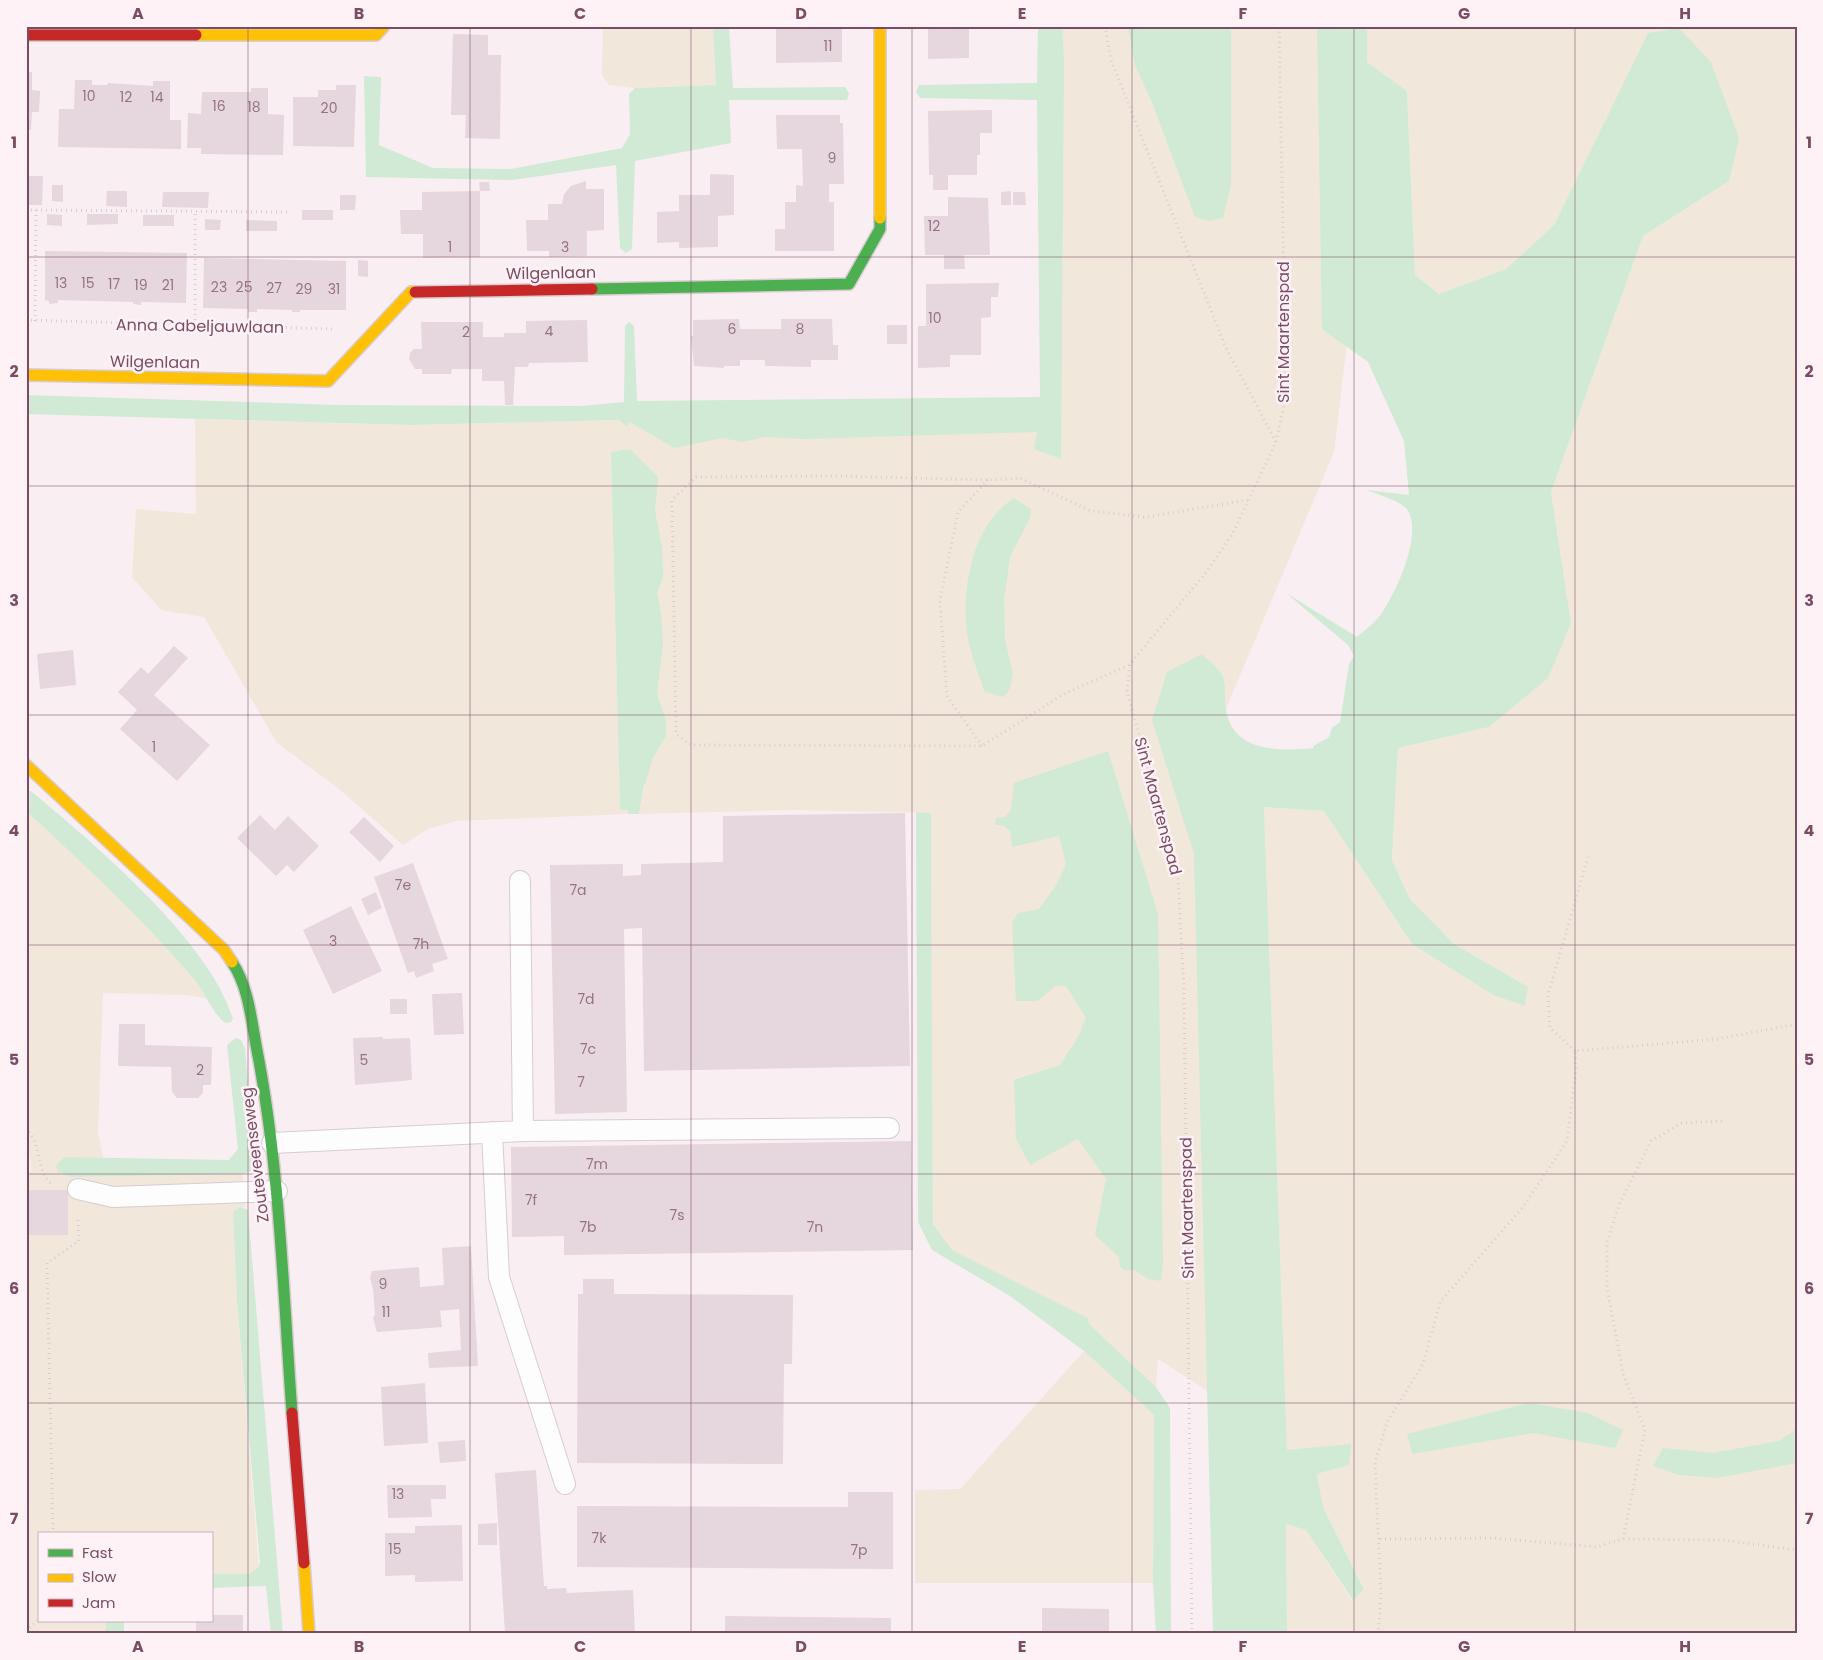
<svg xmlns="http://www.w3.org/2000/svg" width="1823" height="1660" font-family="Poppins,sans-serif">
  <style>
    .green { fill: #f2e7db }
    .water { fill: #d0ead5 }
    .building { fill: #e6d6dd }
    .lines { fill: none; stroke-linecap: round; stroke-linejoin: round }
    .lane-casing { stroke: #d7ccd1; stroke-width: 22 }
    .fast-casing { stroke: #d9ccd2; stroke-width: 14 }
    .slow-casing { stroke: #d9ccd2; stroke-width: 14 }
    .jam-casing { stroke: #d9ccd2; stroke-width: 14 }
    .path { stroke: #d9cdd3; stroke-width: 3; stroke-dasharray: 1 4; stroke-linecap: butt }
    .lane { stroke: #fefdfd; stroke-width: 20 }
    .fast { stroke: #4caf50; stroke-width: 11 }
    .slow { stroke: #ffc107; stroke-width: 11 }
    .jam { stroke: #c62828; stroke-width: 11 }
    .grid { fill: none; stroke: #7a4d65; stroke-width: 1; stroke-opacity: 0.55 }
    .labels { text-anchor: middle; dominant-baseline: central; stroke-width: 5; stroke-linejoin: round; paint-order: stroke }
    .number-label { font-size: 14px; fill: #977285 }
    .street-label { font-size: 16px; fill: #7a4d65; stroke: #fff2f6 }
    .neatline { fill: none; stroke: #7a4d65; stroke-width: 2 }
    .grid-label { font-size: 16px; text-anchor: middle; font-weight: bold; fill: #7a4d65 }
  </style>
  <rect width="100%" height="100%" fill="#f9eff2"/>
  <path class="green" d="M603 26H713L716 85 635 88 609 85 602 75Z
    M1051 26H1355L1357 260 1334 452 1223 716 1254 1421 1158 1359 1156 1387 1089 1324 1088 1318 952 1250 933 1224 931 813 796 810 639 814 645 784 620 450 611 453 620 809 629 810 628 814 456 821 428 829 403 845 339 789 277 743 204 617 161 610 132 577 136 509 196 514 195 419 411 425 619 420 627 425 630 422H1061Z
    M1367 26H1797V1634H1287L1286 1524 1306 1530 1352 1600 1364 1588 1323 1507 1317 1474 1349 1465 1287 1451 1264 807 1324 811 1412 944 1493 995 1525 1006 1528 987 1454 944 1410 899 1392 860 1398 748 1489 727 1571 623 1551 492 1643 236 1729 181 1648 33 1554 225 1506 269 1439 294 1415 275 1407 91 1367 62Z
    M26 811C89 869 161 926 208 999L187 995 103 993 98 1133 103 1158 65 1157 71 1177 243 1174 245 1208 240 1207 233 1213 237 1302 259 1568 249 1574H211V1534H39V1621H106V1634H26V1172H31L30 1158 26 1156Z
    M1084 1351 1154 1415 1153 1583H915V1490L960 1489Z"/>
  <path class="water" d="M713 26H729L733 88 845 87 849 93 847 100H729L731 143 635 161 632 249 626 253 620 248 616 165 513 180 366 177 364 76 381 77 379 145 433 168 511 169 622 148 630 134 629 94 635 88 716 85Z
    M1038 26H1062L1064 61 1061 459 1034 449 1037 432 805 439 765 437 742 442 723 438 674 448 630 422 627 426 619 420 411 425 26 414V395L338 405 580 406 624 402 625 326 629 322 634 326 637 401 1040 397 1037 100 920 98 916 92 919 85 1037 83Z
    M1128 26H1231V185L1223 218 1209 221 1195 217 1153 105 1135 65Z
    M1317 26H1367V62L1407 91 1415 275 1439 294 1506 269 1554 225 1648 33 1679 28 1711 62 1739 138 1729 181 1643 236 1551 492 1571 623 1548 678 1489 727 1398 748 1392 860 1410 899 1454 944 1528 987 1525 1006 1493 995 1412 944 1324 811 1264 807 1287 1450 1351 1444 1349 1465 1317 1474 1323 1507 1364 1589 1353 1600 1306 1530 1286 1524 1287 1634H1213L1194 854 1152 720 1167 672 1202 654C1208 660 1216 666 1221 673 1227 681 1224 700 1226 710 1233 753 1281 751 1314 748L1313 746 1329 737 1332 728 1340 722 1349 664 1354 656 1348 645 1286 593 1357 637C1365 630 1376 622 1382 613 1396 592 1425 531 1406 508 1398 500 1378 495 1367 490L1409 495 1404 441 1368 362 1322 329Z
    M620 450H631L658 477 655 511 662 547 663 577 657 593 661 613 663 643 657 694 666 720V736L653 758 643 790 639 814H628V810H620L611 453Z
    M1014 498 1031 509 1030 518 1010 557 1004 600 1005 640 1013 674 1010 689 1004 697 985 692C977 670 968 648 966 625 963 581 974 524 1014 498Z
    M1108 751 1158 914 1163 1263 1161 1281 1148 1279 1134 1270 1125 1271 1120 1267 1119 1257 1095 1235 1106 1179 1078 1139 1030 1165 1016 1139 1014 1080 1060 1065 1078 1037 1086 1018 1066 986H1056L1037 1001H1016L1012 922 1018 913 1039 909 1055 887 1066 865 1059 836 1012 847 1010 831 1003 825H995L996 818 1005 817 1011 810 1014 783Z
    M26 791H31C93 843 210 941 233 1019L231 1022 226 1023C214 1017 204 990 193 978 142 918 85 865 26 811Z
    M916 812 931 813 933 1224 952 1250 1088 1318 1089 1324 1156 1387 1170 1408 1171 1634H1156L1153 1583 1154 1415 1084 1351 1010 1296 932 1250 918 1222Z
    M236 1038 241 1040 245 1048 254 1163 251 1171 243 1174 71 1177 58 1172 56 1165 65 1157 229 1160 238 1149 227 1045Z
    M240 1207 248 1210 283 1634H271L266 1586 211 1588V1574H249L258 1568 260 1563 237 1302 233 1212Z
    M1529 1403 1588 1413 1623 1430 1615 1448 1533 1433 1412 1454 1407 1434Z
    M1797 1429V1463L1716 1478 1679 1475 1653 1466 1663 1448 1713 1453 1779 1441Z
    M106 1621H124V1634H106Z"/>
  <path class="building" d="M776 26H842V62L776 63Z
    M928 26H969V58L928 59Z
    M453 34 488 35V55H501L500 139 465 138 466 115H451Z
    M26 72H32V90L40 91 39 112H32L31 130H26Z
    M75 80H92V85H107L108 83 153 86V81H170V120H181V149L58 147 59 109H74Z
    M336 85H356L354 147 293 146V97H318V90H336Z
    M251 88H268V114L284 115 283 155 201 154V148H187L188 113 201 114 202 92H251Z
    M992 110V133H980V155H977V175H948V190H933V175H929L928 111Z
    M776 115H840V123H843L844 184H829V202H834V251H775V229H785V202H796V185L803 186 802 149H777Z
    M710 174 734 175V215L718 216V247L679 248V242L657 243V212L679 211V195H710Z
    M26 176H43L42 205H26Z
    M586 181V189H604V230L587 231V256L549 257V251H527L526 220H548V204H562L564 194 571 186Z
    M479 182H489L490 191H480V257L423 258V234H401L400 210H422V192L480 191Z
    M52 185H63V202L52 201Z
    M107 191H127V207L106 206Z
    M1011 191V205H1001V192Z
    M163 192H209L208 208 162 207Z
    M1013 192H1025L1026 205H1013Z
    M340 195H356L355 210H340Z
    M948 197 988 198 990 255H964L965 269H944V255H925L924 216H948Z
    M302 210H333V220H302Z
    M47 214 62 215V226L47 225Z
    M87 214H118V224L87 225Z
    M143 215H174V226H143Z
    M205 219 221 220 220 230H205Z
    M246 220 277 221V231H246Z
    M26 246H28V269H26Z
    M45 251 187 253 186 303 141 302V305L133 304V302L58 300V303L49 304V301L45 300Z
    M204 258 346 261V310H300V312H292V310L257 309V312H248V309L203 308Z
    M358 260 368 261V277L358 276Z
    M999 283 998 297H991V317L981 318V355H950V367L918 368V326H926V284Z
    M739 319 740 329H781V319H832L833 345H838V360H811V367L765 366V360H740V366H724V368L694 366 691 336H693V320Z
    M587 320 588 362 529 363 528 367H515L513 405H505L504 381H482V369H452L451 374H422V369H415L409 359 410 353 414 349H422L421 322H483V337H504V333H526V321Z
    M887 325H907V344H887Z
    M174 646 188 658 154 695 210 745 177 781 120 729 137 710 118 692 141 667 148 674Z
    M73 650 76 685 40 689 37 654Z
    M905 813 910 1066 644 1071 642 928 624 929 627 1112 555 1114 550 865 623 864V876L641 875V864L723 862V816Z
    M260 815 275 830 288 816 319 846 294 872 287 865 276 876 237 838Z
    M364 817 394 846 380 862 349 832Z
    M413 863 448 959 432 964 434 971 416 978 414 971 408 973 374 877Z
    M376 892 382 908 368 915 361 899Z
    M351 906 382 971 333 994 303 930Z
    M462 993 464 1034 434 1035 432 994Z
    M390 999H407V1014H390Z
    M119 1024H145V1045L212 1047 211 1085H203V1093L198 1098H177L172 1092 171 1067 118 1066Z
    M383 1037V1039L410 1038 412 1080 355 1085 353 1038Z
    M911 1141 913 1250 564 1255V1236L512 1237 511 1147Z
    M26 1190H68V1235H26Z
    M471 1246 478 1366 429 1368 428 1353 461 1350 459 1309 440 1311 442 1327 377 1332 373 1318 375 1314 373 1289 370 1278 372 1271 419 1267 420 1287 444 1285 442 1248Z
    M583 1279H614V1294L793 1295 792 1364H784L783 1464 577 1463 578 1294H583Z
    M425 1383 428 1443 384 1446 381 1387Z
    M465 1440 466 1461 440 1463 438 1442Z
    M536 1470 544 1586H547V1589L566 1588 567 1593 633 1590 635 1634H505L495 1473Z
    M387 1485H446V1499H431L432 1517 388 1518Z
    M848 1492H893V1569L577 1567V1506L848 1507Z
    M497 1523V1545H478V1524Z
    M462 1525 463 1581 415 1582V1575L385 1576V1533H415V1526Z
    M1042 1608 1109 1609V1634H1042Z
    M211 1615H243V1634H196V1621H211Z
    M725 1616 891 1618V1634H725Z"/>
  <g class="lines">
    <g class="lane-casing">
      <path id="lane" d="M523 1131 889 1128
        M492 1132 499 1277 565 1484
        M272 1143 523 1131 520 881
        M78 1189 113 1197 277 1191"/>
    </g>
    <g class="fast-casing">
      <path id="fast" d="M592 289 849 284 880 229V218
        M232 962C248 986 251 1017 256 1045 280 1166 283 1291 292 1413"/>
    </g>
    <g class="slow-casing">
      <path id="slow" d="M880 26V218
        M196 35H376L384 26
        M26 375 328 381 411 292H415
        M26 765 224 950 232 962
        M304 1563 309 1634"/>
    </g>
    <g class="jam-casing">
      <path id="jam" d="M26 35H196
        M415 292 592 289
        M292 1413 304 1563"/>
    </g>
    <path class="path" d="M1105 26 1111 60 1226 348 1276 442
      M26 210 287 212
      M26 320 333 329
      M35 321 36 210
      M195 325V212
      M1129 665 1064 694 982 746 691 745 676 734 672 500 696 477 837 476 988 480 1020 478 1091 511 1146 517 1248 500
      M982 746 947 696 940 601 958 512 988 480
      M1575 1051 1550 1028 1548 995 1588 857
      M26 1128C41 1141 37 1174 51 1183
      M53 1534 47 1263 79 1241 78 1219
      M1380 1539 1493 1538 1597 1547 1623 1539 1723 1540 1797 1550
      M1623 1539 1645 1430 1623 1374 1607 1287V1242L1620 1203 1651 1141 1682 1123 1725 1121
      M26 1631 39 1619
      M1192 1634 1184 991 1178 878 1127 691 1130 664 1204 575 1232 535 1276 442 1286 395 1279 26
      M1378 1634 1381 1596 1375 1463 1387 1422 1423 1364 1440 1302 1523 1207 1567 1141 1576 1071 1575 1051 1717 1039 1797 1024"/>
    <use href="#lane" class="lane"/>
    <use href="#fast" class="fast"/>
    <use href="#slow" class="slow"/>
    <use href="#jam" class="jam"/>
  </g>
  <path class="grid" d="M248 26V1634M470 26V1634M691 26V1634M912 26V1634M1132 26V1634M1354 26V1634M1575 26V1634M26 257H1797M26 486H1797M26 715H1797M26 945H1797M26 1174H1797M26 1403H1797"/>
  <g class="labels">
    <g class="number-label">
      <text x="828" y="46">11</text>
      <text x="89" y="96">10</text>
      <text x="126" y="97">12</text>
      <text x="157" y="97">14</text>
      <text x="219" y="106">16</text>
      <text x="254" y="107">18</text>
      <text x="329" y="108">20</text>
      <text x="832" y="158">9</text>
      <text x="934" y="226">12</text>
      <text x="450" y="247">1</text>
      <text x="565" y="247">3</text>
      <text x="61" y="283">13</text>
      <text x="88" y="283">15</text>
      <text x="114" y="284">17</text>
      <text x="141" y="285">19</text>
      <text x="168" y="285">21</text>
      <text x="219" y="287">23</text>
      <text x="244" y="287">25</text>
      <text x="274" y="288">27</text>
      <text x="304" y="289">29</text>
      <text x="334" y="289">31</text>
      <text x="935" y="318">10</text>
      <text x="732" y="329">6</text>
      <text x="800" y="329">8</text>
      <text x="549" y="331">4</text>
      <text x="466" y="332">2</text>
      <text x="154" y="747">1</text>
      <text x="403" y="885">7e</text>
      <text x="578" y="890">7a</text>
      <text x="333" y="941">3</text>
      <text x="421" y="944">7h</text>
      <text x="586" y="999">7d</text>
      <text x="588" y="1049">7c</text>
      <text x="364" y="1060">5</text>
      <text x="200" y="1070">2</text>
      <text x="581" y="1082">7</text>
      <text x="597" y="1164">7m</text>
      <text x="531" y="1200">7f</text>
      <text x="677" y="1215">7s</text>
      <text x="588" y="1227">7b</text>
      <text x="815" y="1227">7n</text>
      <text x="383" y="1284">9</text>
      <text x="386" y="1312">11</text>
      <text x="398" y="1494">13</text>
      <text x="599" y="1538">7k</text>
      <text x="395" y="1549">15</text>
      <text x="859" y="1550">7p</text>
    </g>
    <g class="street-label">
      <text transform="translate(551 273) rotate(-1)">Wilgenlaan</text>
      <text transform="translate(200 326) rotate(1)">Anna Cabeljauwlaan</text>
      <text transform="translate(1283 332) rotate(-90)">Sint Maartenspad</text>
      <text transform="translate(155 362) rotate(1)">Wilgenlaan</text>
      <text transform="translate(1158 806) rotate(75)">Sint Maartenspad</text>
      <text transform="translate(255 1155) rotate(-97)">Zouteveenseweg</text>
      <text transform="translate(1187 1208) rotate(-91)">Sint Maartenspad</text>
    </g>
  </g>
  <rect width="1823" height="1660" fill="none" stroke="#fff2f6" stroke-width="55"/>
  <rect x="38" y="1532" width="175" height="90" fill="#fff2f6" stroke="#cab0bc"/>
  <rect x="48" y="1549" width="25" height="8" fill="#4caf50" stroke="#cab0bc"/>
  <text x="82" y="1558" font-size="15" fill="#7a4d65">Fast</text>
  <rect x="48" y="1574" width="25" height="8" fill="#ffc107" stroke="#cab0bc"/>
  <text x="82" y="1582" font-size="15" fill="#7a4d65">Slow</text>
  <rect x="48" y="1599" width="25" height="8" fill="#c62828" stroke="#cab0bc"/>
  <text x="82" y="1608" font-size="15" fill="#7a4d65">Jam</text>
  <rect x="28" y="28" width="1768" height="1604" class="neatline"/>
  <g class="grid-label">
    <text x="138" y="19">A</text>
    <text x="359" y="19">B</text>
    <text x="580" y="19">C</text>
    <text x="801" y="19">D</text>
    <text x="1022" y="19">E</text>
    <text x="1243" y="19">F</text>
    <text x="1464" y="19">G</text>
    <text x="1685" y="19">H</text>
    <text x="14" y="148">1</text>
    <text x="1809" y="148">1</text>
    <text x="14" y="377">2</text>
    <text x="1809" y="377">2</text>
    <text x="14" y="606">3</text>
    <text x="1809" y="606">3</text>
    <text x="14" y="836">4</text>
    <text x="1809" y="836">4</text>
    <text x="14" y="1065">5</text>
    <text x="1809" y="1065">5</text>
    <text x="14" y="1294">6</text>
    <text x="1809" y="1294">6</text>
    <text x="14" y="1524">7</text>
    <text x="1809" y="1524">7</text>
    <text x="138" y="1652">A</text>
    <text x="359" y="1652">B</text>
    <text x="580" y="1652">C</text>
    <text x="801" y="1652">D</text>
    <text x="1022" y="1652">E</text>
    <text x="1243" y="1652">F</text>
    <text x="1464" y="1652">G</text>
    <text x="1685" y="1652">H</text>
  </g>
</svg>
